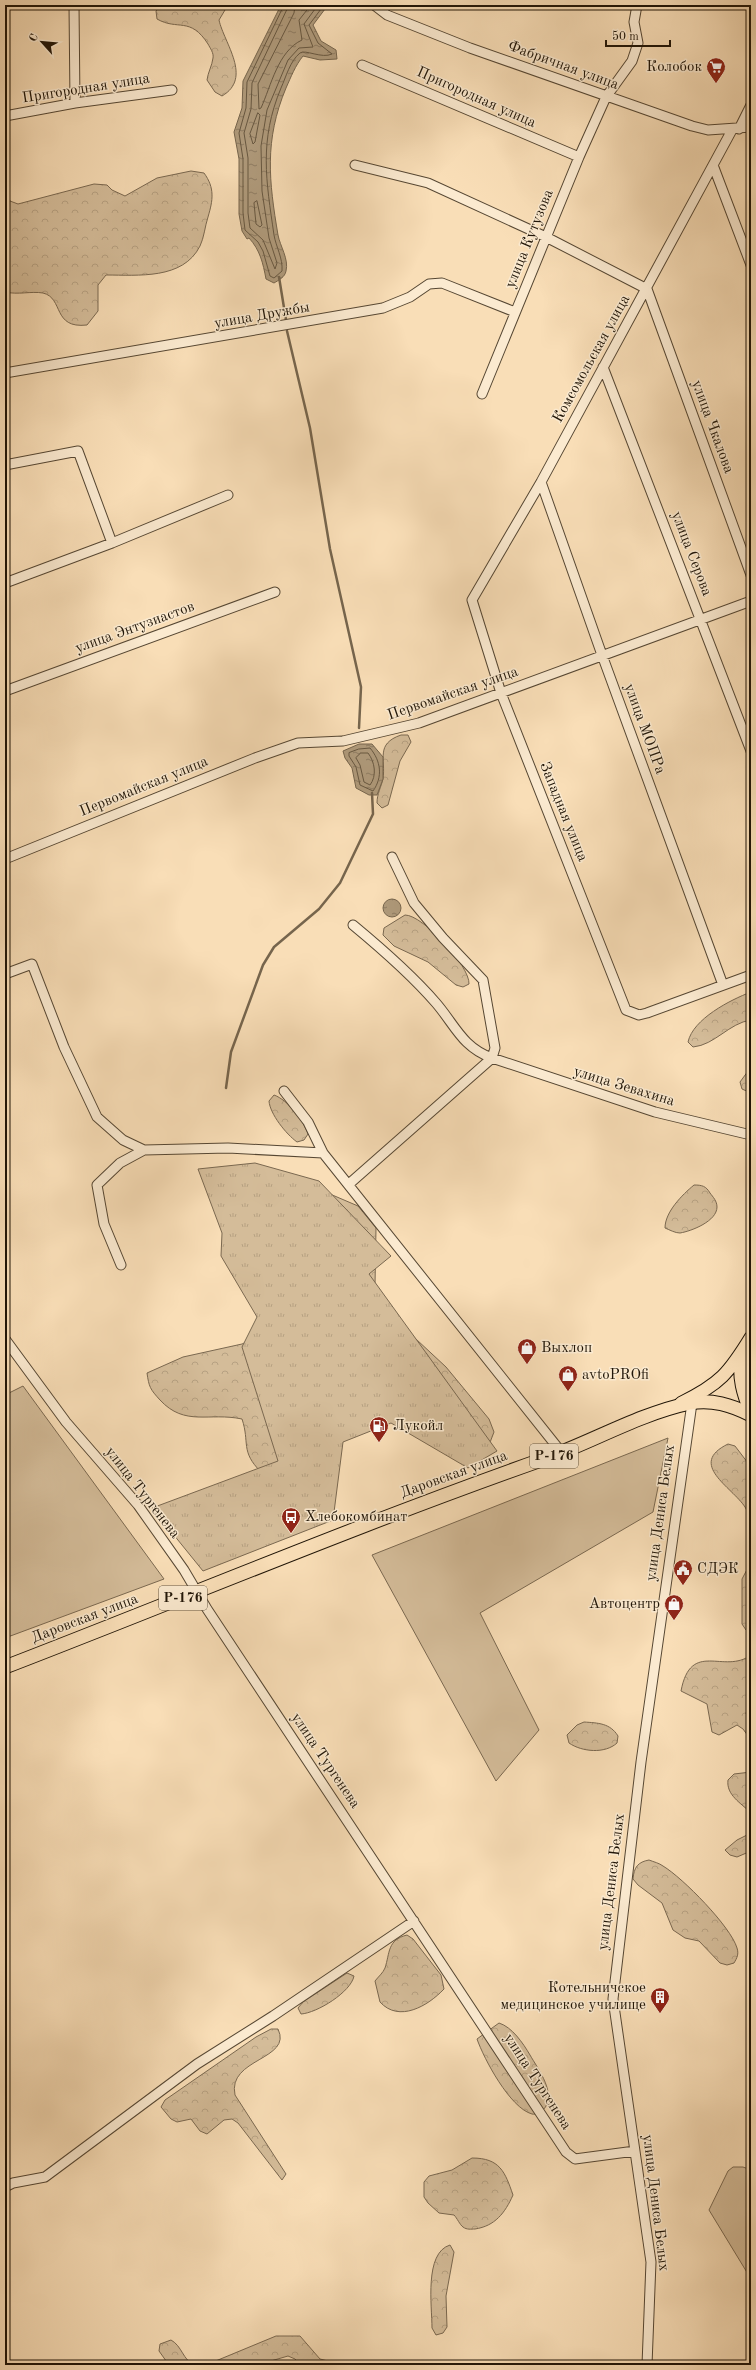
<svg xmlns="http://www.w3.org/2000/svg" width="756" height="2370" font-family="'Old Standard TT',serif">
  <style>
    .grass { fill: #d4bc99; stroke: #7a6850 }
    .forest { fill: url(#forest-crowns); stroke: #7a6850 }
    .park { fill: url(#park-tufts); stroke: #7a6850 }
    .water { fill: url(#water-ripples); stroke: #76654d }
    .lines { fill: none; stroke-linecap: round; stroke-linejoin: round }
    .shore { stroke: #685841; stroke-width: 1 }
    .stream { stroke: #76654d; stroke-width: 2.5 }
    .minor-casing { stroke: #564733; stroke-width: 11 }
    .major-casing { stroke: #201507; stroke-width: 14 }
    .highway-casing { stroke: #201507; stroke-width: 15 }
    .minor { stroke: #fbead0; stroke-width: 9 }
    .major { stroke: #f9deb7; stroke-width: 12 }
    .highway { stroke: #f9deb7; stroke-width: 13 }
    .labels { text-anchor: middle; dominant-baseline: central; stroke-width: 3; stroke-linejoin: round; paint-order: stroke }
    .shield { fill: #fbead0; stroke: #625543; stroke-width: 1 }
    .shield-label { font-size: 14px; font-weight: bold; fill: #201507 }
    .street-label { font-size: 15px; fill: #201507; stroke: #fbead0 }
    .poi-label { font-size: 15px; fill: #201507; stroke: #fbead0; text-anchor: start }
  </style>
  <defs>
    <pattern id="forest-crowns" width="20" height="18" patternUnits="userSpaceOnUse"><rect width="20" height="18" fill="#d4bc99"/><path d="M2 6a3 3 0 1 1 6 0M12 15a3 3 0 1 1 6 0" fill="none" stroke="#b6a182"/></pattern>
    <pattern id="park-tufts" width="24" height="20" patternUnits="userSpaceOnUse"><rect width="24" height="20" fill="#d4bc99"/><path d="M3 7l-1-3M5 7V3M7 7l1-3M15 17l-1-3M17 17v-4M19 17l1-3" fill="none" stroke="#b6a182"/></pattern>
    <pattern id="water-ripples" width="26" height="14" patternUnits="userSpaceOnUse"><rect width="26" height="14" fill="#af9a7b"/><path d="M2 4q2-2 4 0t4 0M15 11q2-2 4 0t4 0" fill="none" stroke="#8e7c63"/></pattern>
  </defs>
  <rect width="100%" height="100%" fill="#f9deb7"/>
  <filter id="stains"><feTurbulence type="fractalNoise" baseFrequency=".005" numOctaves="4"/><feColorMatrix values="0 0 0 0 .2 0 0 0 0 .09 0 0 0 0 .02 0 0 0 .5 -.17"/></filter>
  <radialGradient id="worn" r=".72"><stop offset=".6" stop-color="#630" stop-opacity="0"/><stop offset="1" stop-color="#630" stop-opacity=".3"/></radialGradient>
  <path class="grass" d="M23 1386 164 1579 5 1638V1395Z
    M668 1438 653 1512 480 1613 539 1730 496 1781 372 1555Z
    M733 2167H743L751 2170V2279L709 2210 728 2171Z"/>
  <path class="forest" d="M160 5H228L219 20C224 43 253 78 222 96L215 92 207 80C208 72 212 66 213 58 214 53 210 48 208 44 190 16 178 31 157 19L156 11Z
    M191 171 204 173C215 188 213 200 208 217 205 226 204 238 200 246 183 280 138 275 106 275L98 285V311L87 325C52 329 64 298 43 293 31 291 18 295 5 292V193L10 201 18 204 94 184 107 185 112 190 125 196 157 178Z
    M401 735H408L411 742 400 761 388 805 382 808 377 803C377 794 381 787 383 779 386 759 375 744 401 735Z
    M405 915C423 915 470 966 469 984L463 987 456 985 428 962 394 946 383 935 384 928Z
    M751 992V1020C729 1023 715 1045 693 1047L688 1042C693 1019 730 1000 751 992Z
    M751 1067V1093L742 1089 740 1082Z
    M274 1095C288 1100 303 1120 308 1134L304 1140 297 1142C286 1134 270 1114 269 1101Z
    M694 1185C702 1185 706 1186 710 1193 713 1197 717 1201 717 1207 717 1221 692 1231 680 1233 675 1233 670 1230 665 1228 665 1212 682 1195 694 1185Z
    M330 1194 358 1206 376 1228 375 1286 387 1312 446 1367 489 1419 494 1432 489 1445 397 1411 261 1472C240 1451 250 1443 242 1419 209 1412 185 1427 160 1400 150 1389 149 1387 147 1373L183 1357 242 1344 256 1338Z
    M728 1444 735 1446 751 1467V1527C748 1521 749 1513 745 1507 732 1487 687 1464 728 1444Z
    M751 1562V1633L746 1630 742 1624V1579Z
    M751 1655V1704L746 1713 751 1727V1740L743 1729 737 1725 719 1735 712 1732 707 1704 681 1691C691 1639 724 1675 751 1655Z
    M584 1722C598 1723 610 1723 618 1736L617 1743C605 1754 582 1752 569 1743L567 1735 577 1725Z
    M751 1772V1813C741 1803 726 1795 728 1780L734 1774Z
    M751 1833V1851L737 1857 730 1855 725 1850 737 1840Z
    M649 1860C654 1862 659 1863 663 1866 683 1878 731 1927 737 1948 739 1954 737 1958 734 1963L727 1965 720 1963 699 1941 685 1938 673 1930 662 1903 638 1885 633 1879C634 1867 638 1862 649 1860Z
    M407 1935 413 1939 441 1975 444 1989C428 2006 399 2023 380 2002L375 1981C378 1977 383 1973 385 1968 390 1953 387 1940 407 1935Z
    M347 1973 354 1976C351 1992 317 2013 301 2014L298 2008 303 2002Z
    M499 2023C512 2027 523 2043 530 2055 538 2069 558 2095 543 2110 540 2112 536 2115 532 2114 510 2108 484 2059 477 2039Z
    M271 2029H278C293 2060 227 2058 235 2095L286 2174 282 2180 238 2123 232 2119 224 2120 207 2134 200 2131 191 2119 177 2122 171 2119 161 2107 165 2100 256 2037Z
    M472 2158C500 2158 505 2172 513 2195 505 2213 495 2226 475 2229 471 2229 467 2230 463 2227 460 2225 457 2218 454 2215L439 2213 428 2203 424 2197V2182L429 2176 452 2170Z
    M450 2245 454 2252 446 2296 447 2327 443 2333 436 2335 432 2328C432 2306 424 2253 450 2245Z
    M276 2336H300L320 2359 344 2365H301L295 2359 288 2356 257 2365H206Z
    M171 2340C182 2346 183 2360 194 2365H169L159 2351 160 2344Z"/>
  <path class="park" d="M255 1163 319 1181 391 1256 369 1274 497 1451 468 1468 391 1423 343 1442 333 1520 203 1571 152 1508 278 1461 242 1347 257 1317 221 1256 222 1233 198 1169Z"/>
  <path class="water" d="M281 5H328L313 25 321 41 336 50 337 59 320 60 303 56C295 66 291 77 286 88 264 141 269 181 278 235 280 246 289 259 286 271 285 277 279 280 274 283L266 279C263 263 260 250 249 238L247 239 242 231 239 214V159L234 132 242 108 243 81Z
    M359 744H372L383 757V779L377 795H369L356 788 352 768 345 758 343 751Z
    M383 908a9 9 0 1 1 18 0a9 9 0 1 1-18 0Z"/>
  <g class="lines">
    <path class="shore" d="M284 5 247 82 246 108 239 133 243 159V213L245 230 258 242 263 251 270 276 274 278 282 271C283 258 276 247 274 235 266 180 259 141 281 88 286 77 290 61 300 53 305 49 322 59 332 54L318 43 309 25 324 5
      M289 5 252 83 251 109 244 133 248 158V213L250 228 263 240 275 269 277 263 269 238 262 191 261 146 267 110 288 60 299 48 313 47 304 24 318 5
      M295 5 294 13 258 84 259 109 261 108C271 86 278 51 302 40L299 20 311 5
      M258 113 260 115 255 142 253 144 250 134Z
      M257 201 262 225 260 227 256 224 254 203Z
      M359 749 370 748C381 761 383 777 373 791L360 785 356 767 349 756V753Z
      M361 753H368C375 762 377 776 370 785L364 782 360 765 356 758Z"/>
    <path class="stream" d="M279 277 286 320
      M287 331 310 428 330 549 361 687 359 728
      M226 1088 231 1052 263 965 274 947 319 909 340 883 373 814 372 793"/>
    <g class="minor-casing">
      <path id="minor" d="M74 5 75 103
        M374 5 387 15 470 48 692 126 708 130 751 127
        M362 65 579 157
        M5 116 75 103 172 90
        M739 129 751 105
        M732 130 541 482 472 600 501 693 626 1010 639 1015 647 1013 751 975
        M355 165 428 183 546 237 647 289 751 575
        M713 165 751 265
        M603 367 751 751
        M5 373 383 308 410 297 429 284 442 283 515 312
        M482 394 579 157 606 97 632 61 638 43 634 22 637 5
        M5 465 78 451 112 543
        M541 482 602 655 723 985
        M5 583 112 543 228 495
        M5 691 275 592
        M5 859 255 758 298 743 343 741 419 723 751 601
        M353 925C382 949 411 974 436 1003 455 1025 462 1047 492 1058L495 1048 483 980 443 938 414 903 392 857
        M5 974 32 964 64 1047 97 1117 123 1140 144 1150 228 1148 323 1153
        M284 1091 308 1122 323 1153 562 1453
        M349 1184 492 1058 655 1112 751 1135
        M121 1265 104 1224 97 1185 120 1163 144 1150
        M5 1339 66 1422 138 1505 184 1570 207 1609 566 2152 575 2159 635 2151
        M5 2187 13 2183 45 2177 197 2064 273 2016 414 1921
        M647 2365 651 2262 613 1999 641 1762 692 1403"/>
    </g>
    <g class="major-casing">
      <path id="major" d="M741 1356C738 1378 743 1394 751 1414
        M681 1403C720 1384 729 1373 751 1337"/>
    </g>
    <g class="highway-casing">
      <path id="highway" d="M5 1667C184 1598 362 1523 544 1459 592 1442 639 1414 690 1403 712 1399 731 1405 751 1415"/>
    </g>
    <use href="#minor" class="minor"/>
    <use href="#major" class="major"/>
    <use href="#highway" class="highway"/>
  </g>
  <defs>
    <g id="supermarket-pin" transform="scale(1)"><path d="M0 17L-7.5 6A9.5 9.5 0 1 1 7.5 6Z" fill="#8f2418" stroke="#fbead0"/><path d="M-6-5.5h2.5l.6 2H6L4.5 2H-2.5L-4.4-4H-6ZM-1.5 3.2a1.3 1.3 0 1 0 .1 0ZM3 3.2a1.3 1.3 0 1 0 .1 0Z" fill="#fff"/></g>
    <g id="shop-pin" transform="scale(1)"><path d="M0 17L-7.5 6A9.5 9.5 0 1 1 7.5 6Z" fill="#8f2418" stroke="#fbead0"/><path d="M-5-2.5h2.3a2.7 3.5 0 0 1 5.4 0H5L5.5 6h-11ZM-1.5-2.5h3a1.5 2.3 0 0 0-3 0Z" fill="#fff"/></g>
    <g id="fuel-pin" transform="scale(1)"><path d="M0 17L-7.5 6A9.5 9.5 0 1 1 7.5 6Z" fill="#8f2418" stroke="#fbead0"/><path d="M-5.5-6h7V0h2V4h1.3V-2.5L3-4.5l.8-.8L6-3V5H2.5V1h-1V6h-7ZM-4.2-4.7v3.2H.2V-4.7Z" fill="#fff"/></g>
    <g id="bus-pin" transform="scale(1)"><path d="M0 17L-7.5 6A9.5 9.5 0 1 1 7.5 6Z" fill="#8f2418" stroke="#fbead0"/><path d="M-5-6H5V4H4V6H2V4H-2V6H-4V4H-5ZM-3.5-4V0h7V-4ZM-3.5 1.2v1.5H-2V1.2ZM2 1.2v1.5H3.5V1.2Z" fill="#fff"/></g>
    <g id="civic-pin" transform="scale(1)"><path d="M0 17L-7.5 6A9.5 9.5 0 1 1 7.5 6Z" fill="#8f2418" stroke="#fbead0"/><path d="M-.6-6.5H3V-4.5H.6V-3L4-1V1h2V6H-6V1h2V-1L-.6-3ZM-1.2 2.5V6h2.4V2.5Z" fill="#fff"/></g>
    <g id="building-pin" transform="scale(1)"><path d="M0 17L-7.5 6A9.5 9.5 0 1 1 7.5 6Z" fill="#8f2418" stroke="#fbead0"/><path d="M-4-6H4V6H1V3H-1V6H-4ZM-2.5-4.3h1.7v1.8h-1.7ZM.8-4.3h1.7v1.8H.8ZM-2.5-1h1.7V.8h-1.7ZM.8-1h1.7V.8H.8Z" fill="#fff"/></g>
  </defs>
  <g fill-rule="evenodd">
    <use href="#supermarket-pin" x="716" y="67"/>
    <use href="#shop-pin" x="527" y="1348"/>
    <use href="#shop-pin" x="568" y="1375"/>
    <use href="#fuel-pin" x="379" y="1426"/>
    <use href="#bus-pin" x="291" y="1517"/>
    <use href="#civic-pin" x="683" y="1569"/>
    <use href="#shop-pin" x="674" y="1604"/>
    <use href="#building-pin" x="660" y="1997"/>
  </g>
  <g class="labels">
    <g class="shield">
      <rect x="530" y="1444" width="48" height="24" rx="3"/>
      <rect x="159" y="1586" width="48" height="24" rx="3"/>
    </g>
    <g class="shield-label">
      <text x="554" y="1456">Р-176</text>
      <text x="183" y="1598">Р-176</text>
    </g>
    <g class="street-label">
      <text transform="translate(563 66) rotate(20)">Фабричная улица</text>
      <text transform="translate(86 89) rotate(-9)">Пригородная улица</text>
      <text transform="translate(476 98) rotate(24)">Пригородная улица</text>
      <text transform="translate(530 239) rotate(-68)">улица Кутузова</text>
      <text transform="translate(262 316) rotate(-10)">улица Дружбы</text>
      <text transform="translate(592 359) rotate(-61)">Комсомольская улица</text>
      <text transform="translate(712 427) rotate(70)">улица Чкалова</text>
      <text transform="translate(691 554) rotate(69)">улица Серова</text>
      <text transform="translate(135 628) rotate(-20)">улица Энтузиастов</text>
      <text transform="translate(453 694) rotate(-19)">Первомайская улица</text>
      <text transform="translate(644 729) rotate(70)">улица МОПРа</text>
      <text transform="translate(144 787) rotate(-22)">Первомайская улица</text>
      <text transform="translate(563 812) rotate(68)">Западная улица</text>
      <text transform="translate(624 1087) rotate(17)">улица Зевахина</text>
      <text transform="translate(454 1475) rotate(-20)">Даровская улица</text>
      <text transform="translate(142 1493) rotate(52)">улица Тургенева</text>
      <text transform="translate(661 1513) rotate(-82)">улица Дениса Белых</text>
      <text transform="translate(85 1619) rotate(-21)">Даровская улица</text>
      <text transform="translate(325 1761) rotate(56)">улица Тургенева</text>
      <text transform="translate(612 1882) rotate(-83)">улица Дениса Белых</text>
      <text transform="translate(537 2082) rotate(57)">улица Тургенева</text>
      <text transform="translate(655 2203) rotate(83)">улица Дениса Белых</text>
    </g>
    <g class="poi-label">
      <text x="702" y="67" text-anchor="end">Колобок</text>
      <text x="541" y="1348">Выхлоп</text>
      <text x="582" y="1375">avtoPROfi</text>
      <text x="393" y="1426">Лукойл</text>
      <text x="305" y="1517">Хлебокомбинат</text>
      <text x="697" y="1569">СДЭК</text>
      <text x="660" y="1604" text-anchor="end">Автоцентр</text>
      <text x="646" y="1988" text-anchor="end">Котельничское<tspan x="646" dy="17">медицинское училище</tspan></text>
    </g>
  </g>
  <rect width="756" height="2370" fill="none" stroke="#f9deb7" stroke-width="20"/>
  <rect x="6" y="6" width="744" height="2358" fill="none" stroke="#201507" stroke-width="2"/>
  <rect x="10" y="10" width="736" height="2350" fill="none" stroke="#201507"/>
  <g transform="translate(42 42) rotate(297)" stroke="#fbead0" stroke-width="3" paint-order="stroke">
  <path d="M0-3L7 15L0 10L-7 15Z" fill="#201507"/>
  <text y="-6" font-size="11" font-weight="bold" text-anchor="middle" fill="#201507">С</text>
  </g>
  <path d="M606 40v6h64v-6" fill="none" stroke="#201507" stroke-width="2"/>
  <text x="612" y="40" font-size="12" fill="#201507" stroke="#fbead0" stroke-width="3" paint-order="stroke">50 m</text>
  <rect width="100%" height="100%" filter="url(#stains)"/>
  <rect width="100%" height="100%" fill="url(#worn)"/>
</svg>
